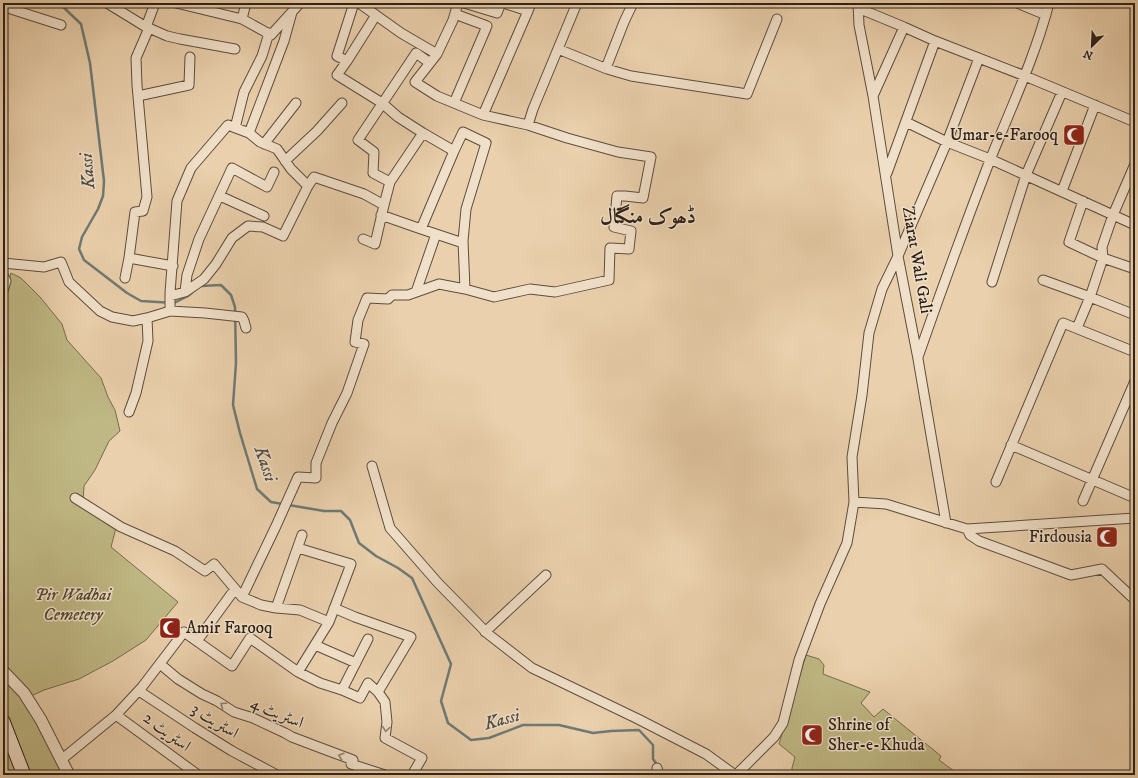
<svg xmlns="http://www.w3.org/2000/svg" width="1138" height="778" font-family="'IM FELL DW Pica',Amiri,serif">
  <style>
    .green { fill: #bfb884; stroke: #766c4e }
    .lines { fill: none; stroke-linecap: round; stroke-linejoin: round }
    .stream { stroke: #6e7a75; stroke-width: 2.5 }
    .minor-casing { stroke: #5c4d3e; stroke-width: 11 }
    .tertiary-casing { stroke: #5c4d3e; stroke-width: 13 }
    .secondary-casing { stroke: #2c2119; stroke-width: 15 }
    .minor { stroke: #f1e0c9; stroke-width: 9 }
    .tertiary { stroke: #f1e0c9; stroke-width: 11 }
    .secondary { stroke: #f1e0c9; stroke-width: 13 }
    .oneway { stroke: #8e8071 }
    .labels { text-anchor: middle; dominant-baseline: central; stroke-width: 3; stroke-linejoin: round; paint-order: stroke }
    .poi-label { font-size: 17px; fill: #2c2119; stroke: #f1e0c9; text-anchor: end }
    .street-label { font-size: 17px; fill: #2c2119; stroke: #f1e0c9 }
    .park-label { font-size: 17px; font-style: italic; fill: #514734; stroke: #f1e0c9 }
    .water-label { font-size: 18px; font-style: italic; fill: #4d4d47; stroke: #f1e0c9 }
    .district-label { font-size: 21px; font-weight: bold; fill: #2c2119; stroke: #f1e0c9 }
  </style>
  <rect width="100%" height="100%" fill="#ead0ac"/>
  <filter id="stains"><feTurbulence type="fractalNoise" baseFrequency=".005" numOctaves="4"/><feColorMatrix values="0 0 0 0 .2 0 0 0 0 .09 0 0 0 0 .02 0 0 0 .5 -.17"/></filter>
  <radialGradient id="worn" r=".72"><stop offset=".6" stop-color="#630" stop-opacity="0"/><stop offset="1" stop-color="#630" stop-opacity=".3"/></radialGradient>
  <path class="green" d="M11 273 21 278 40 297 62 324 67 340 101 378 108 397 115 410 120 431 109 441 95 470 84 486 83 501 117 524 111 547 178 602 146 640 113 661 79 679 44 690 25 699 64 775H3V298Z
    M806 655 819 659 824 665 823 674 870 692 861 703 874 717 883 709 941 756 939 760 958 774 957 775H792V768L795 757 779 744Z"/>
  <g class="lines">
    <path class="stream" d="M59 3 81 24 90 63 104 181 103 196 98 209 82 237 79 249 84 260 127 293 141 301 174 303 188 296 195 290
      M201 286 221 285 231 295 235 307 236 363 233 405 240 433 257 489 271 502 324 511H341L350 520 359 543 376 556 398 568 412 578 451 664 441 701 448 723 471 740 489 738 523 725H559L593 733 611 731 639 730 653 745V759L658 766"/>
    <g class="minor-casing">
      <path id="minor" d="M107 3 146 27
        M176 3 242 19
        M246 3 242 19 271 35 300 3
        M354 3 337 56 347 61 376 15
        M359 3 401 33 437 54
        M458 3 453 20 437 54 415 82 437 96 483 115 528 11 531 3
        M464 3 497 13 501 3
        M503 3 528 11
        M858 3 859 25 873 96 898 256 918 359 946 523
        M1017 3 1046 15
        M3 6 14 10 61 25
        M858 8 904 27 935 41 1025 76 1135 122
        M149 28 167 36 180 39 235 49
        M558 49 607 69 631 76 747 94 777 19
        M347 61 337 75 382 103 398 117 423 133
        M606 68 624 22 633 3
        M138 96 189 85 190 57
        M873 96 904 27
        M454 103 487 26 455 14
        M906 122 947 142 990 159 1135 225
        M528 125 533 109 577 3
        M235 128 244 92 262 56 269 33
        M264 144 296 103
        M454 151 463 132 486 143 466 209 463 241 465 289 494 297 530 289 555 292 609 280 610 248 629 249 631 231 614 227 617 196H625L643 198 651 157 618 152 567 138 528 125 483 115
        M285 161 317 131 342 103
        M887 173 935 41
        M308 186 314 177 364 194 384 205 375 244 363 239
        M1062 191 1095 105
        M220 196 264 216
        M1083 201 1069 242 1103 258 1135 269
        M384 205 390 182 373 173 374 152 358 140 416 53 430 63
        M381 215 421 229 454 151 423 133 390 182
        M421 229 463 243
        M129 258 135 212 143 211 147 197 137 85 136 58 149 28 146 27 155 3
        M3 263 44 267 61 262 69 282 100 311 112 317 133 321 147 318 170 311V293L177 201 191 168 228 125 249 133 284 41 292 12
        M3 275 6 281 3 291
        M125 278 129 258 173 266
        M1043 280 1090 297 1135 315
        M992 282 1026 175 1062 92
        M185 292 204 279 216 264 232 238 248 226 263 227 283 236 308 186 291 169 277 149 260 142 249 133
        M416 292 436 234
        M170 296 185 292 187 275 199 239 232 168 267 187 274 172
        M170 311 205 313 242 317 244 321 246 328
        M1077 328 1090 297 1103 258 1102 247 1113 215 1135 164
        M918 357C941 291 965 225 990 160 1011 108 1035 57 1049 3
        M129 412 136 393 148 341 147 318
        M1011 445 1135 498
        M372 466 390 528 438 583 488 634 532 668 638 719 706 754 735 775
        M996 482 1063 323 1135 352
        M75 498 121 527 175 551 205 571 214 564 242 597
        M1083 501 1135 381
        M854 502 852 457 862 395 869 333 882 289 898 256 947 142 979 58
        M967 529 970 535 979 541 1071 575 1102 569 1135 600
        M298 548 351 564 329 622
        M276 608 302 535
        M485 632 546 575
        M197 641 235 589
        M315 645 356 663
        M160 664 178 679 202 694 217 701 234 712 253 718 285 733 292 737 321 748 353 760 351 764 385 775
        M298 672 320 683 342 690 360 698 368 683 378 692 411 637 355 617 334 608
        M342 690 368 639
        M139 691 195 728 232 751 277 775
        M378 692 385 702 387 722 385 738 422 758 412 775
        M116 715 198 775
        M61 760 116 715 142 687 184 632 232 666 250 638 298 672 329 622 300 610 276 608 261 605 242 597 276 526 298 477 316 478V463L332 423 347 393 364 344 355 342 358 320 367 298 388 299 392 295H408L439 284 465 289
        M657 768 659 775
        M736 775 774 737 783 723 799 660 820 604 847 543 854 502 886 504 967 529 1135 518"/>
    </g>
    <g class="tertiary-casing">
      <path id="tertiary" d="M3 671 24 693 41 720 69 775"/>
    </g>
    <g class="secondary-casing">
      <path id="secondary" d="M3 721 24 775"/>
    </g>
    <use href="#minor" class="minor"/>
    <use href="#tertiary" class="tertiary"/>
    <use href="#secondary" class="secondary"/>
  </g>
  <defs><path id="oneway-chevron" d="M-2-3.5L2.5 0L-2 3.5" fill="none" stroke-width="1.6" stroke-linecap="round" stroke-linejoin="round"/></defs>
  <g class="oneway">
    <use href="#oneway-chevron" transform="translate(223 705) rotate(-145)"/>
    <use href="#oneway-chevron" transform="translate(386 729) rotate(98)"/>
    <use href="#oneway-chevron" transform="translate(341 756) rotate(-161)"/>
  </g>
  <defs>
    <g id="mosque-square" transform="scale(1.15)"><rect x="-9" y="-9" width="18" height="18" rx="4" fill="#8f2418" stroke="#f1e0c9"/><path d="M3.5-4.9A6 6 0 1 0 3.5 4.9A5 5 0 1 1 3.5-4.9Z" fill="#fff"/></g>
  </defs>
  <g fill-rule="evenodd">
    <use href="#mosque-square" x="1074" y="135"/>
    <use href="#mosque-square" x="1107" y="537"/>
    <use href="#mosque-square" x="170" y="628"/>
    <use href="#mosque-square" x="812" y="735"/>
  </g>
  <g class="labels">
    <g class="poi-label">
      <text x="1058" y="135">Umar-e-Farooq</text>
      <text x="1092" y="537">Firdousia</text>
      <text x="186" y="628" text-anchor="start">Amir Farooq</text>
      <text x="828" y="725" text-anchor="start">Shrine of<tspan x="828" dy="20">Sher-e-Khuda</tspan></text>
    </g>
    <g class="street-label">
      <text transform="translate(917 260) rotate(80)">Ziarat Wali Gali</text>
      <text transform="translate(277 713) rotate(23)">اسٹریٹ 4</text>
      <text transform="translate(215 721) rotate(32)">اسٹریٹ 3</text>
      <text transform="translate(167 732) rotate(37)">اسٹریٹ 2</text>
    </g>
    <g class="park-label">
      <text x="73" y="595">Pir Wadhai<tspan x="73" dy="20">Cemetery</tspan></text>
    </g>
    <g class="water-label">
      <text transform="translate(88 171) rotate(-94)">Kassi</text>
      <text transform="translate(265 464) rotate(71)">Kassi</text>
      <text transform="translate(502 720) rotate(-15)">Kassi</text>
    </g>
    <g class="district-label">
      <text x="648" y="217">ڈھوک منگتال</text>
    </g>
  </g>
  <rect width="1138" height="778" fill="none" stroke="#ead0ac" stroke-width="16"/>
  <rect x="4" y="4" width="1130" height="770" fill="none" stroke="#2c2119" stroke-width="2"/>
  <rect x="8" y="8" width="1122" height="762" fill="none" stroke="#2c2119"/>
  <g transform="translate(1092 46) rotate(204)" stroke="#f1e0c9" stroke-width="3" paint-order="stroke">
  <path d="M0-3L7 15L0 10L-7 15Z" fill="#2c2119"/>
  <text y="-6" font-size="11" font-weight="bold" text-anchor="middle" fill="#2c2119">N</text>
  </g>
  <rect width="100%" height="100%" filter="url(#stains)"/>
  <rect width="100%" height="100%" fill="url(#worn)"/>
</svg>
